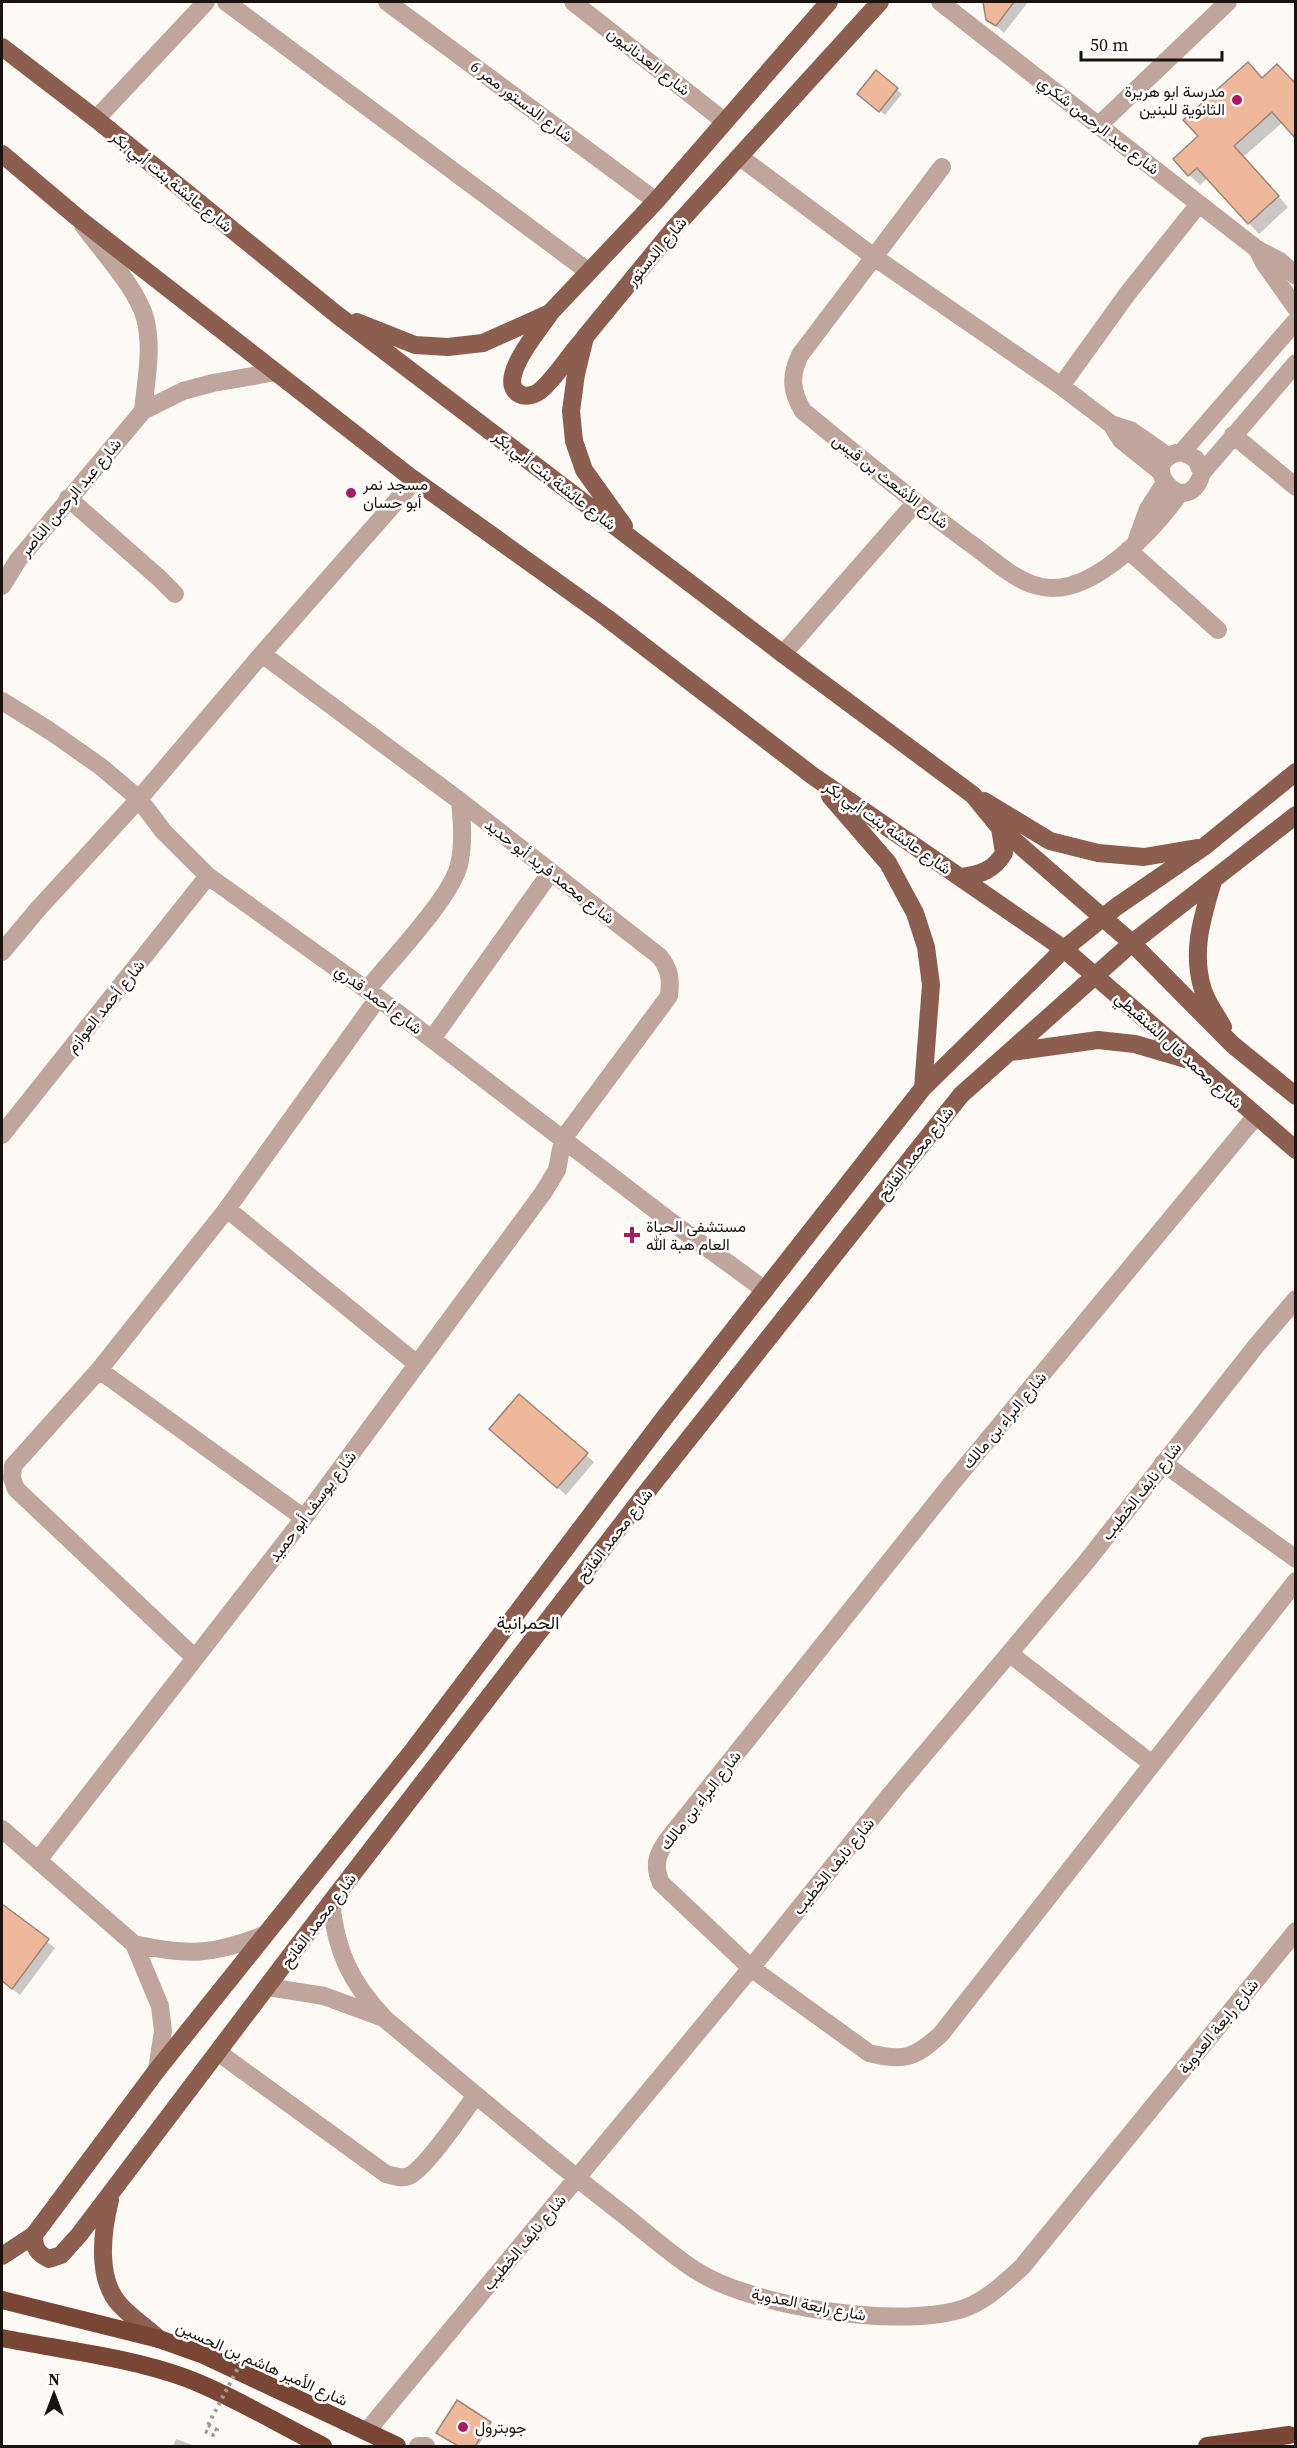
<svg xmlns="http://www.w3.org/2000/svg" width="1297" height="2448" font-family="'Source Serif 4',Vazirmatn,serif">
  <style>
    .shadow { fill: #0003 }
    .building { fill: #f0b89b; stroke: #9c8579; stroke-width: 1.5 }
    .lines { fill: none; stroke-linecap: round; stroke-linejoin: round }
    .path { stroke: #a09b96; stroke-width: 4; stroke-dasharray: 3 4.5; stroke-linecap: butt }
    .minor { stroke: #c0a59c; stroke-width: 18 }
    .major { stroke: #8c5e50; stroke-width: 18 }
    .highway { stroke: #794534; stroke-width: 18 }
    .path-bridge { stroke: #a09b96; stroke-width: 4; stroke-dasharray: 3 4.5; stroke-linecap: butt }
    .poi-dot { fill: #a61c63; stroke: #fff; stroke-width: 2 }
    .labels { text-anchor: middle; dominant-baseline: central; stroke-width: 5; stroke-linejoin: round; paint-order: stroke }
    .street-label { font-size: 16px; fill: #1b140e; stroke: #fff }
    .poi-label { font-size: 16px; fill: #1b140e; stroke: #fff; text-anchor: start }
    .neighbourhood-label { font-size: 18px; fill: #1b140e; stroke: #fff }
  </style>
  <rect width="100%" height="100%" fill="#fdf9f5"/>
  <path class="shadow" d="M984 2H1028L1004 33 988 19Z
    M1248 64 1283 122 1243 157 1288 207 1259 234 1207 178 1200 185 1189 175 1200 136Z
    M876 72 902 94 885 115 864 98Z
    M519 1396 594 1462 566 1495 499 1437Z
    M2 1906 55 1948 20 1995 2 1981Z
    M490 2423 492 2425 478 2446H459L440 2434Z
    M176 2439 195 2446H173Z"/>
  <path class="building" d="M983 2H1014L996 26 986 20Z
    M1248 62 1262 78 1277 64 1296 84V139L1272 112 1234 146 1279 196 1248 224 1197 168 1188 176 1173 159 1198 136 1183 120Z
    M876 70 898 88 879 112 857 94Z
    M519 1394 588 1453 557 1488 489 1429Z
    M2 1904 49 1939 12 1989 2 1981Z
    M457 2400 491 2422 475 2446H458L436 2433Z"/>
  <g class="lines">
    <path class="path" d="M205 2431 213 2435 217 2430 208 2425"/>
    <path class="minor" d="M226 2 589 272
      M387 2 656 201
      M573 2 724 121
      M940 2 1257 249 1280 261 1296 276
      M96 119 206 2
      M1100 124 1228 2
      M740 157 874 257 1061 386 1111 424 1121 440 1161 472
      M942 167 800 355C790 376 791 391 803 411 857 455 911 500 967 541 987 555 1008 575 1031 584 1037 586 1047 588 1053 588 1100 588 1155 528 1180 493
      M83 225C101 250 138 290 145 318 153 347 146 381 143 411
      M1257 249 1264 263 1296 308
      M1061 386 1128 293 1199 204
      M1111 424 1130 430 1169 457
      M1233 435 1296 487
      M1182 452 1295 322
      M1202 473 1196 459 1182 452C1131 459 1187 525 1202 473L1296 363
      M68 498 159 578 175 594
      M1137 539 1148 509 1164 484
      M1128 550 1218 630
      M2 586 18 560 143 411 183 391 213 383 276 372
      M783 654 915 503
      M2 701 50 731 100 766 139 799 163 831 208 876 378 998 666 1218 765 1290
      M2 952 38 909 139 799 262 654 415 480
      M367 990C390 961 451 898 459 865 464 843 462 822 460 801
      M432 1039 551 872
      M1255 1117 952 1483 668 1839C657 1854 653 1865 661 1883L751 1968 869 2053C904 2062 915 2058 941 2034L1296 1581
      M2 1135 208 876
      M227 1209 417 1364
      M99 1370 304 1518
      M1163 1463 1296 1559
      M1010 1654 1151 1763
      M195 1658 16 1489 12 1478 13 1466 99 1370 227 1209 378 998
      M2 1829 134 1944 160 2006 163 2031 157 2070
      M39 1859 304 1518 543 1193 557 1170 563 1139 669 996C671 979 670 969 659 956L460 801 262 654
      M331 1902C336 1952 351 1983 385 2019 464 2085 542 2152 624 2215 647 2233 670 2254 695 2270 752 2307 894 2328 959 2310 984 2303 1003 2284 1022 2267L1296 1931
      M134 1944C188 1956 212 1955 264 1935
      M268 1987 324 1996 381 2017
      M219 2053 386 2174C393 2176 402 2179 409 2176 427 2167 463 2113 476 2095
      M367 2431 751 1968 890 1795 1087 1561 1256 1346 1296 1299
      M418 2446H426"/>
    <path class="major" d="M2 47 96 119 336 314 783 654 973 795 1000 828 1132 943 1233 1045 1296 1096
      M2 154 78 218 409 476 607 618 813 776 1064 949 1296 1150
      M549 315C538 331 517 356 513 375 508 394 526 402 541 390 557 376 569 355 583 340
      M357 322 415 345 448 347 483 343 550 313 656 201 829 2
      M624 526 584 470 574 441 571 411 576 374 585 337 676 226 880 2
      M830 796 888 863 915 913 926 947 931 985 923 1088
      M984 801 1050 841 1098 853 1144 857 1197 848
      M961 877C980 875 994 870 1004 853L1000 828
      M1213 881C1202 918 1191 952 1203 990 1207 1003 1217 1016 1223 1027
      M1011 1052 1098 1040 1135 1044 1186 1059
      M110 2200C102 2232 96 2279 120 2305 131 2317 147 2328 159 2339
      M34 2235C34 2248 37 2253 49 2259L61 2255 79 2235 331 1902 645 1494 961 1095 1132 943 1296 815
      M2 2256 34 2235 157 2070 414 1749 665 1417 923 1088 1064 949 1116 907 1205 846 1296 772"/>
    <path class="highway" d="M2 2300 159 2339 204 2355 397 2446
      M2 2338C62 2350 128 2357 186 2378 233 2396 278 2424 323 2446
      M1207 2446 1289 2435"/>
    <path class="path-bridge" d="M208 2425 240 2364"/>
  </g>
  <g class="poi-dot">
    <circle cx="1237" cy="100" r="6"/>
    <circle cx="351" cy="493" r="6"/>
    <path d="M629 1226h6v6h6v6h-6v6h-6v-6h-6v-6h6z"/>
    <circle cx="463" cy="2427" r="6"/>
  </g>
  <g class="labels">
    <g class="street-label">
      <text transform="translate(649 61) rotate(38)">شارع العدنانيون</text>
      <text transform="translate(522 101) rotate(37)">شارع الدستور ممر 6</text>
      <text transform="translate(1099 125) rotate(38)">شارع عبد الرحمن شكري</text>
      <text transform="translate(172 181) rotate(39)">شارع عائشة بنت أبي بكر</text>
      <text transform="translate(656 251) rotate(-50)">شارع الدستور</text>
      <text transform="translate(555 480) rotate(38)">شارع عائشة بنت أبي بكر</text>
      <text transform="translate(891 481) rotate(38)">شارع الأشعث بن قيس</text>
      <text transform="translate(70 497) rotate(-50)">شارع عبد الرحمن الناصر</text>
      <text transform="translate(888 827) rotate(35)">شارع عائشة بنت أبي بكر</text>
      <text transform="translate(550 871) rotate(38)">شارع محمد فريد أبو حديد</text>
      <text transform="translate(379 999) rotate(37)">شارع أحمد قدري</text>
      <text transform="translate(105 1006) rotate(-51)">شارع أحمد العوازم</text>
      <text transform="translate(1179 1050) rotate(42)">شارع محمد فال الشنقيطي</text>
      <text transform="translate(915 1153) rotate(-52)">شارع محمد الفاتح</text>
      <text transform="translate(1004 1420) rotate(-50)">شارع البراء بن مالك</text>
      <text transform="translate(1141 1491) rotate(-52)">شارع نايف الخطيب</text>
      <text transform="translate(312 1506) rotate(-53)">شارع يوسف أبو حميد</text>
      <text transform="translate(614 1535) rotate(-52)">شارع محمد الفاتح</text>
      <text transform="translate(700 1800) rotate(-52)">شارع البراء بن مالك</text>
      <text transform="translate(833 1866) rotate(-51)">شارع نايف الخطيب</text>
      <text transform="translate(318 1920) rotate(-53)">شارع محمد الفاتح</text>
      <text transform="translate(1218 2026) rotate(-51)">شارع رابعة العدوية</text>
      <text transform="translate(524 2242) rotate(-50)">شارع نايف الخطيب</text>
      <text transform="translate(809 2304) rotate(11)">شارع رابعة العدوية</text>
      <text transform="translate(262 2363) rotate(24)">شارع الأمير هاشم بن الحسين</text>
    </g>
    <g class="poi-label">
      <text x="1225" y="91" text-anchor="end">مدرسة ابو هريرة<tspan x="1225" dy="18">الثانوية للبنين</tspan></text>
      <text x="363" y="484">مسجد نمر<tspan x="363" dy="18">أبو حسان</tspan></text>
      <text x="646" y="1226">مستشفى الحياة<tspan x="646" dy="18">العام هبة الله</tspan></text>
      <text x="475" y="2427">جوبترول</text>
    </g>
    <g class="neighbourhood-label">
      <text x="528" y="1622">الحمرانية</text>
    </g>
  </g>
  <rect width="1297" height="2448" fill="none" stroke="#1b140e" stroke-width="6"/>
  <g transform="translate(54 2394)" stroke="#ffffff" stroke-width="4.5" paint-order="stroke">
  <path d="M0-4.5L10 22L0 15L-10 22Z" fill="#1b140e"/>
  <text y="-9" font-size="16" font-weight="bold" text-anchor="middle" fill="#1b140e">N</text>
  </g>
  <path d="M1081 51v9h141v-9" fill="none" stroke="#1b140e" stroke-width="3"/>
  <text x="1090" y="51" font-size="18" fill="#1b140e" stroke="#ffffff" stroke-width="4.5" paint-order="stroke">50 m</text>
</svg>
